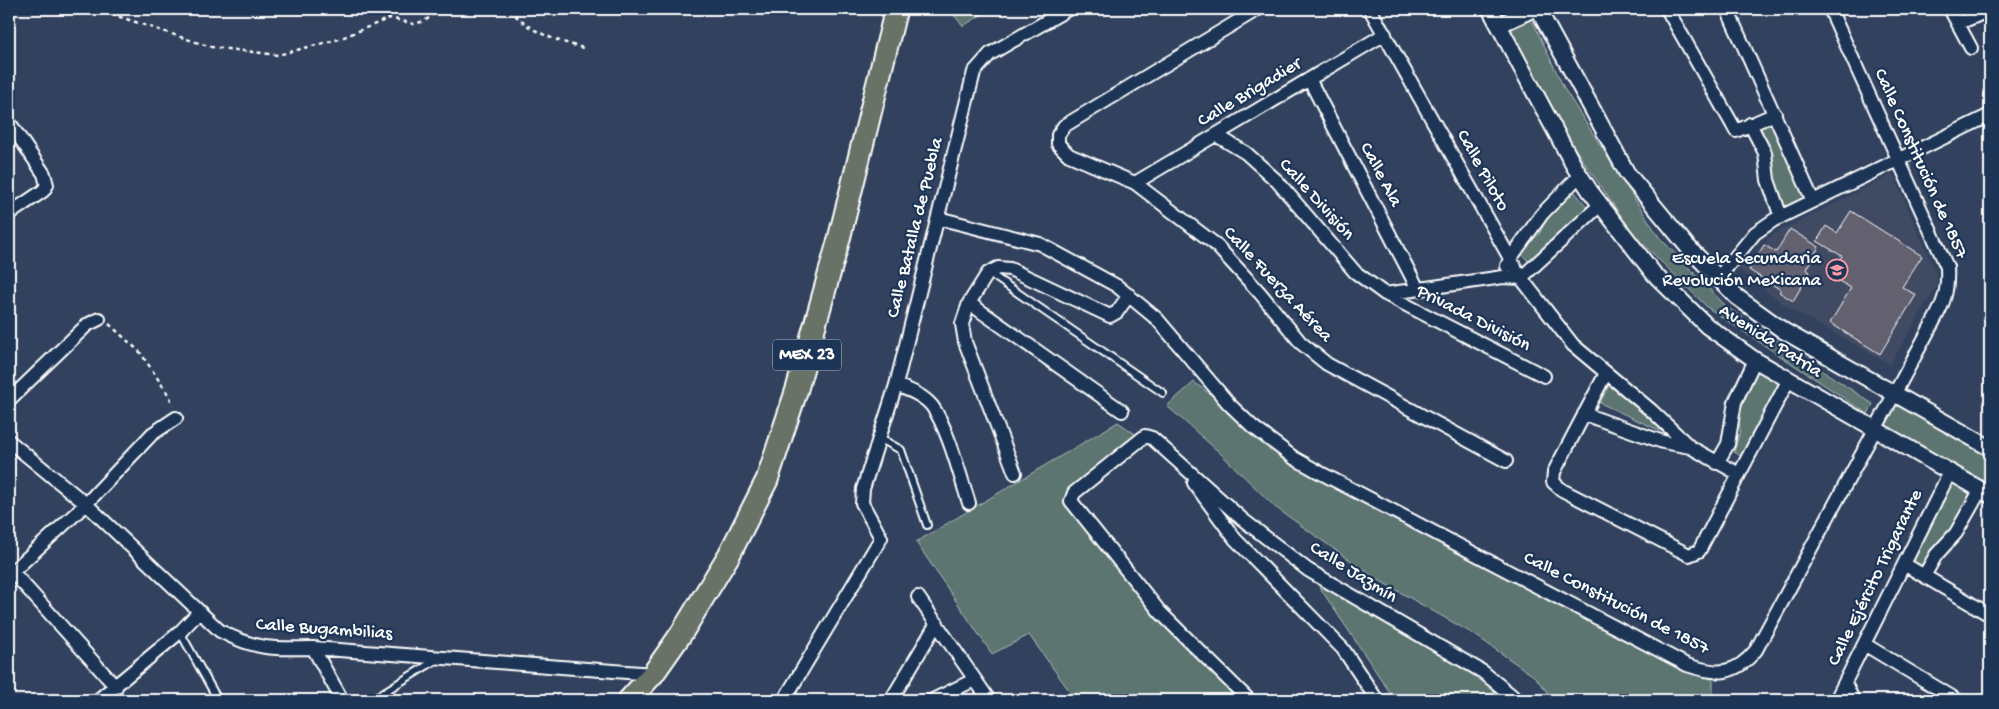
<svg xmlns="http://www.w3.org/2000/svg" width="1999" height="709" font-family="'Gochi Hand',sans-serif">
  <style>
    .built { fill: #414b63 }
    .green { fill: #5d7470; stroke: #aebab8 }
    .building { fill: #646070; stroke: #fff }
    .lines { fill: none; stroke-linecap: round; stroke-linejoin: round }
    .service-casing { stroke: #fff; stroke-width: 10 }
    .minor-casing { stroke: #fff; stroke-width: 16 }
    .tertiary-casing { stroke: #fff; stroke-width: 19 }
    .trunk-casing { stroke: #fff; stroke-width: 25 }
    .path { stroke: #fff; stroke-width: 2.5; stroke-dasharray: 4 4; stroke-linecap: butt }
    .service { stroke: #1d3557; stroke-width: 6 }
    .minor { stroke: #1d3557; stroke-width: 12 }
    .tertiary { stroke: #1d3557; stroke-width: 15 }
    .trunk { stroke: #697266; stroke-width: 21 }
    .labels { text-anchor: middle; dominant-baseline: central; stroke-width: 4.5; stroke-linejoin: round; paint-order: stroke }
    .shield { fill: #1d3557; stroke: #bbc2cd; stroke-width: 1 }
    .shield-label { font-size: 18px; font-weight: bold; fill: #fff }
    .street-label { font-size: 19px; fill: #fff; stroke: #1d3557 }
    .poi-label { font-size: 19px; fill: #fff; stroke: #1d3557; text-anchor: end }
  </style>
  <rect width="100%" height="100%" fill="#32425e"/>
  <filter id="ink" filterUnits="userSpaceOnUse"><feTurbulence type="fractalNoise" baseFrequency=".02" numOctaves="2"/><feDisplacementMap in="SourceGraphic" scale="10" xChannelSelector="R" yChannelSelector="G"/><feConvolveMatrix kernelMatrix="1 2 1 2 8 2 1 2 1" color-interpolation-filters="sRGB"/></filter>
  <g filter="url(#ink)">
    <path class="built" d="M1893 174 1935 271 1937 285 1890 364 1787 307 1738 269 1773 235Z"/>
    <path class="green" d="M949 9H991L963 26Z
      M1497 9H1527L1565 90 1659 237 1728 308 1873 404 1868 414 1708 308 1634 235 1563 131Z
      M1772 115 1813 201 1783 216 1750 124Z
      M1574 191 1587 207 1528 261 1519 251 1539 234 1547 218Z
      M1758 366 1783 380 1744 458 1734 452 1740 431 1739 414Z
      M1194 382 1294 458 1713 680V700H1554L1535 677 1475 635 1375 578 1275 507 1219 452 1167 406Z
      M1609 385 1667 434 1600 403Z
      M1898 396 1990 448V493L1883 428Z
      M1118 422 1141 438 1072 496 1160 612 1249 700H1076L1029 635 992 654 916 542Z
      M1950 472 1981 489 1924 576 1904 564Z
      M1308 570 1517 700H1395Z"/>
    <path class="building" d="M1851 211 1922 256 1902 287 1916 295 1880 354 1830 323 1851 288 1830 276 1842 256 1817 241 1826 226 1837 233Z
      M1790 229 1819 247 1806 269 1810 272 1793 301 1779 292 1781 290 1749 270 1764 245 1776 252Z"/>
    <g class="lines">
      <g class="service-casing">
        <path id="service" d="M989 273 1163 393
          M9 291H11
          M879 438 901 450 927 525
          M180 632 218 700
          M371 700 436 660"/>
      </g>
      <g class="minor-casing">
        <path id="minor" d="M1258 9 1064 126 1058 135V144L1069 155 1135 183 1215 244 1260 293 1301 343 1327 364 1506 461
          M1370 9 1521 278 1573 345 1652 411 1690 447 1739 474
          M1667 9 1736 131 1775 114
          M1727 9 1813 201
          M1950 9 1971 48
          M1959 23 1990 10
          M1309 79 1418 289
          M9 122 44 174 47 185 43 191 9 214
          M1750 124 1765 153 1768 180 1781 217
          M1216 135 1246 153 1277 181 1355 272 1385 294 1544 376
          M1135 183 1385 34
          M938 218 1040 244 1117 286 1157 319 1229 404 1253 427 1294 458 1317 471 1687 665C1717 675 1735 676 1756 650L1937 315C1946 298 1948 286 1947 267L1830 9
          M1507 266 1510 259 1542 214 1580 175
          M1718 278 1755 233 1774 220 1990 115
          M1385 294 1503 277 1521 278 1600 205
          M969 303 1122 411
          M1606 373 1554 472 1553 482 1562 490 1689 555 1699 551 1789 379
          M896 385C909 390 923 395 932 406 948 428 960 476 969 503
          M9 400 87 325 99 319
          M1584 414 1663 442 1690 447
          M9 441 86 504 220 631C256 650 274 649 313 648L653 674 651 677
          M1717 463 1728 444 1735 402 1755 360
          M1015 473 965 342 962 324 969 303 988 273 998 268 1010 269 1110 316 1117 312 1129 295
          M1194 483 1235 539 1343 649 1377 700
          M1904 564 1990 615
          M9 568 116 687
          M12 572 86 504 152 434 176 418
          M1924 576 1936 555 1956 533 1981 489
          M918 597 989 700
          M1864 644 1957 700
          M313 648 342 700
          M1845 683 1853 700
          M98 700 180 632 199 612
          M784 700 881 538 862 503 863 489 896 385 974 72 990 54 1068 9
          M891 700 937 623
          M933 700 974 680
          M1249 700 1160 612 1071 501 1074 493 1145 436 1152 438 1242 519 1308 570 1483 672 1517 700
          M1836 700 1950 472"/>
      </g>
      <g class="tertiary-casing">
        <path id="tertiary" d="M1490 9 1574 166 1590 191 1654 274 1707 326 1755 360 1990 495
          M1538 9 1627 173 1687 246 1737 297 1784 331 1990 448
          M1499 25 1533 9"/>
      </g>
      <g class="trunk-casing">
        <path id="trunk" d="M629 700 653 674 681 634 729 555 767 480 797 389 839 239 896 9"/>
      </g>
      <path class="path" d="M96 9 211 47 278 55 339 39 390 18 414 24 425 21 440 9
        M510 9C528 32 555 40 583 48
        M109 324 140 352 170 397 172 405"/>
      <use href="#service" class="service"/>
      <use href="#minor" class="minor"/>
      <use href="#tertiary" class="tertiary"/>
      <use href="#trunk" class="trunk"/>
    </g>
  </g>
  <defs>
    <g id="school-ring" transform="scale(1.125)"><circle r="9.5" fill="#1d3557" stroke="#ff9aa2" stroke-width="1.5"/><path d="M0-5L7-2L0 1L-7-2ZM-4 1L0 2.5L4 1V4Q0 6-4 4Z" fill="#ff9aa2"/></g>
  </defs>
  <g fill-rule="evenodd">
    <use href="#school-ring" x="1837" y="270"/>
  </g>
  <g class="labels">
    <rect class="shield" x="773" y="339.5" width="68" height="31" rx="4"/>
    <g class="shield-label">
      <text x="807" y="355">MEX 23</text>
    </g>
    <g class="street-label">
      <text transform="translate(1250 93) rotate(-31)">Calle Brigadier</text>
      <text transform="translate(1920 164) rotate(66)">Calle Constitución de 1857</text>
      <text transform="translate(1482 171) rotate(61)">Calle Piloto</text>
      <text transform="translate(1380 175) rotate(62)">Calle Ala</text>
      <text transform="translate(1316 200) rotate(48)">Calle División</text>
      <text transform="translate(916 228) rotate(-76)">Calle Batalla de Puebla</text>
      <text transform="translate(1277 285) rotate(47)">Calle Fuerza Aérea</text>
      <text transform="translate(1473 319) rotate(27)">Privada División</text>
      <text transform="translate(1770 342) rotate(33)">Avenida Patria</text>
      <text transform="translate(1353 573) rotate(32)">Calle Jazmín</text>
      <text transform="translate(1876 578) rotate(-64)">Calle Ejército Trigarante</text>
      <text transform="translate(1616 604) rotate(27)">Calle Constitución de 1857</text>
      <text transform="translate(324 630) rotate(4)">Calle Bugambilias</text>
    </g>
    <g class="poi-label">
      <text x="1821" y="259">Escuela Secundaria<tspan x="1821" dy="22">Revolución Mexicana</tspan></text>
    </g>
  </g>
  <rect width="1999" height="709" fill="none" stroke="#1d3557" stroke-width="30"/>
  <rect x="15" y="15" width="1969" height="679" fill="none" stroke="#fff" stroke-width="2" filter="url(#ink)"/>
</svg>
